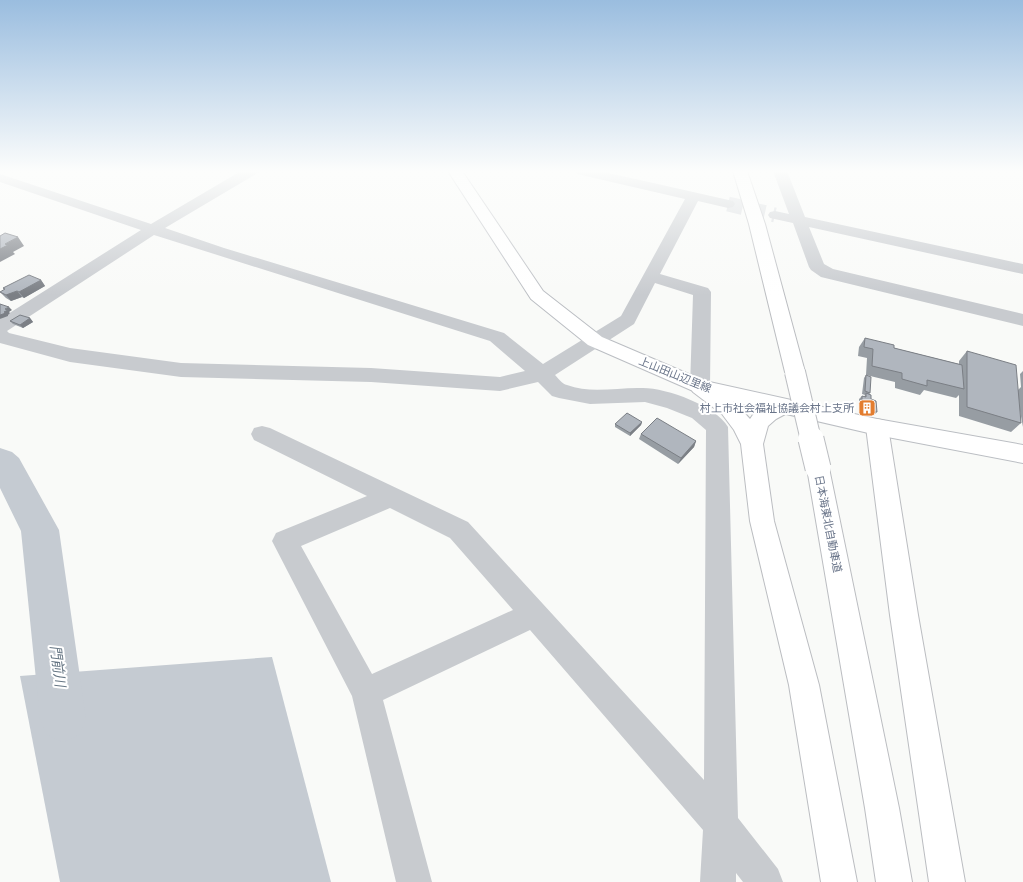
<svg xmlns="http://www.w3.org/2000/svg" width="1023" height="882" font-family="'Alegreya Sans','Noto Sans JP',sans-serif">
  <style>
    .water { fill: #c5cbd2 }
    .lines { fill: none; stroke-linecap: round; stroke-linejoin: round }
    .river { fill: #c5cbd2; fill-rule: evenodd }
    .minor-tunnel { stroke: #d5d8dc; stroke-width: 15; stroke-dasharray: 15 8; stroke-linecap: butt }
    .major-casing { stroke: #bbbec3; stroke-width: 2 }
    .highway-casing { stroke: #bbbdc1; stroke-width: 2 }
    .minor { fill: #c8cbcf; fill-rule: evenodd }
    .major { fill: #fff; fill-rule: evenodd }
    .highway { fill: #fff; fill-rule: evenodd }
    .highway-bridge-far1-casing { stroke: #bbbdc1; stroke-width: 22; stroke-linecap: butt }
    .highway-bridge-casing { stroke: #bbbdc1; stroke-width: 27; stroke-linecap: butt }
    .highway-bridge-far1 { stroke: #fff; stroke-width: 20 }
    .highway-bridge { stroke: #fff; stroke-width: 25 }
    .wall { fill: #979da3 }
    .shaded-wall { fill: #7b7f85 }
    .building { fill: #b0b6be; stroke: #7b7f85 }
    .labels { text-anchor: middle; dominant-baseline: central; stroke-width: 4; stroke-linejoin: round; paint-order: stroke }
    .street-label { font-size: 11px; fill: #697489; stroke: #fff }
    .poi-label { font-size: 11px; fill: #697489; stroke: #fff; text-anchor: end }
    .near-water-label { font-size: 14px; font-style: italic; fill: #657583; stroke: #fff }
  </style>
  <rect width="100%" height="100%" fill="#f9faf8"/>
  <path class="water" d="M272 657 331 882H60L20 676Z"/>
  <g class="lines">
    <path class="river" d="M0 448 12 452 19 458 59 530 86 719 79 735 63 742 47 735 40 719 21 531 0 488Z"/>
    <path class="minor-tunnel" d="M728 204 775 215"/>
    <g class="major-casing">
      <path id="major" d="M448 171H462L543 291 602 337 705 381 877 419 1023 445V463L877 435 700 394 588 345 531 299Z"/>
    </g>
    <g class="highway-casing">
      <path id="highway" d="M733 171H747L765 224 805 372 802 377 795 379 788 377 785 372 749 224Z
        M700 380C720 386 737 404 750 419 757 407 775 397 789 402L792 407 789 412 776 419 768 426 763 444 774 521 819 685 857 882H821L789 685 750 521 741 444 734 430 722 414 693 392 690 387 693 382Z
        M877 419 885 421 888 427 918 615 965 882H929L890 615 866 427 869 421Z
        M818 459 826 461 829 468 899 808 912 882H876L865 808 807 468 810 461Z"/>
    </g>
    <path class="minor" d="M241 171H258L256 174 165 228 224 248 504 333 543 364 621 316 685 199 577 174 575 171H600L733 201 735 204 733 207 728 208 698 201 660 274 708 288 711 292 710 387 707 392 700 394 693 392 690 387 693 295 655 283 634 324 555 375C558 378 562 384 567 385 591 394 618 387 643 388 667 388 716 406 728 427L738 818 778 869 783 882H743L736 873V882H700L703 830 530 630 383 700 432 882H396L352 696 272 541 276 533 367 496 254 440 251 434 254 428 262 426 270 428 468 522 704 780 706 430 692 418 667 408 645 402 590 404 559 398 552 396 538 382 500 391 371 382 181 377 70 362 0 343V319L141 230 0 182V174L151 224ZM154 235 490 341 525 371 500 377 371 368 181 363 70 348 9 333 7 331ZM390 508 450 538 513 610 372 674 301 546Z
      M773 171H787L805 217 1023 264V274L809 227 824 264 833 269 1023 314V326L821 277 811 270 809 267 793 223 770 218 768 215 770 212 775 211 789 214Z"/>
    <use href="#major" class="major"/>
    <use href="#highway" class="highway"/>
    <g class="highway-bridge-far1-casing">
      <path id="highway-bridge-far1" d="M795 372 811 440"/>
    </g>
    <g class="highway-bridge-casing">
      <path id="highway-bridge" d="M811 439 818 468"/>
    </g>
    <use href="#highway-bridge-far1" class="highway-bridge-far1"/>
    <use href="#highway-bridge" class="highway-bridge"/>
  </g>
  <path class="wall" d="M41 280 45 286 24 298 22 297 11 301 6 298 0 292 4 290 3 288Z
    M30 318 33 322 23 328 13 324 10 321Z
    M865 338 894 348 959 364V361L967 351 1018 390 1021 387 1020 374 1023 371V427L1020 411 1021 423 1011 432 959 416V395L956 398 924 390 920 395 895 388V382L866 375 867 358 858 356 859 347Z
    M866 375 870 393 869 394 877 412 874 415 859 412V399L862 396 864 397 865 395 862 394 864 378Z
    M642 422 641 425 630 436 615 427V424Z
    M641 434 696 441 694 447 678 464 639 439Z"/>
  <path class="shaded-wall" d="M18 237 24 246 13 252 15 254 0 262V249L5 244Z
    M41 280 45 286 24 298 19 292Z
    M17 291 22 297 11 301 6 295Z
    M9 307 12 310 9 312 10 313 8 315V316L0 319V315L4 312 5 309Z
    M30 318 33 322 23 328 20 325Z
    M642 422 641 425 630 436V433Z
    M696 441 694 447 678 464 681 458Z"/>
  <path class="building" d="M5 233 18 237 5 244 8 245 0 249V236Z
    M29 275 41 280 19 292 17 291 6 295 0 292 5 289 3 288Z
    M0 304 9 307 5 309 8 310 4 312 6 313 0 315Z
    M20 315 30 318 20 325 10 321Z
    M865 338 894 345V348L962 365 964 389 927 380V386L902 379V373L872 366 873 349 864 347Z
    M967 351 1016 365 1021 423 967 407Z
    M866 375 871 377 870 393 865 391Z
    M866 393 871 395V399L876 401 877 412 862 409V396L866 397Z
    M627 413 642 422 630 433 615 424Z
    M657 418 696 441 681 458 641 434Z"/>
  <linearGradient id="sky" x2="0" y2="1"><stop stop-color="#9abddf"/><stop offset="0.58" stop-color="#fcfdfc"/><stop offset="1" stop-color="#fcfdfc" stop-opacity="0"/></linearGradient>
  <rect width="1023" height="295" fill="url(#sky)"/>
  <defs>
    <g id="building-square" transform="scale(0.9)"><rect x="-9" y="-9" width="18" height="18" rx="4" fill="#e37d2f" stroke="#fff"/><path d="M-4-6H4V6H1V3H-1V6H-4ZM-2.5-4.3h1.7v1.8h-1.7ZM.8-4.3h1.7v1.8H.8ZM-2.5-1h1.7V.8h-1.7ZM.8-1h1.7V.8H.8Z" fill="#fff"/></g>
  </defs>
  <g fill-rule="evenodd">
    <use href="#building-square" x="867" y="408"/>
  </g>
  <g class="labels">
    <g class="street-label">
      <text transform="translate(675 375) rotate(22)">上山田山辺里線</text>
      <text transform="translate(828 524) rotate(79)">日本海東北自動車道</text>
    </g>
    <g class="poi-label">
      <text x="854" y="408">村上市社会福祉協議会村上支所</text>
    </g>
    <g class="near-water-label">
      <text transform="translate(57 666) rotate(83)">門前川</text>
    </g>
  </g>
</svg>
